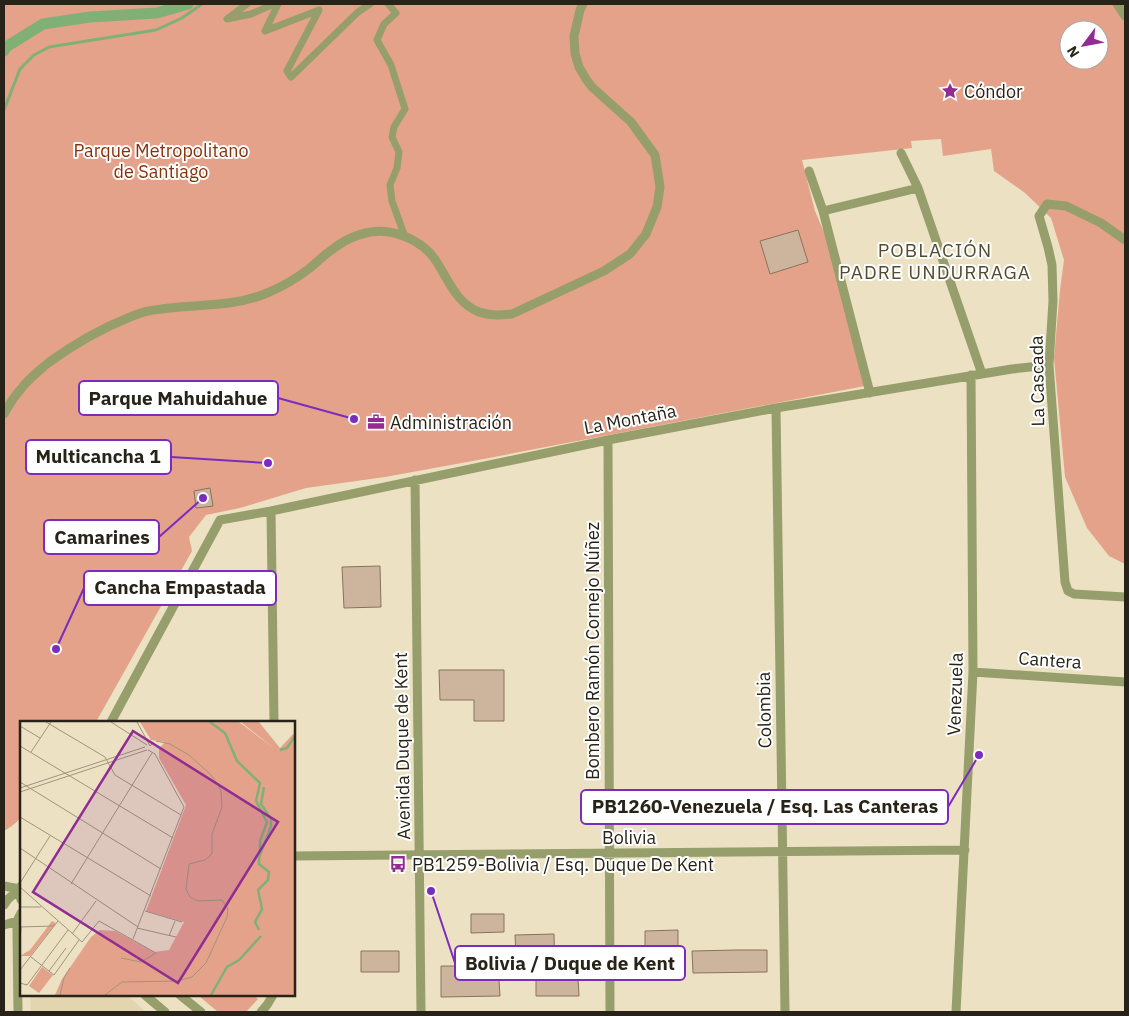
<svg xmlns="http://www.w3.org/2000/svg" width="1129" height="1016" font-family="'IBM Plex Sans',sans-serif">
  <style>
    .built { fill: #e3d5af }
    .green { fill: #e4a28a; fill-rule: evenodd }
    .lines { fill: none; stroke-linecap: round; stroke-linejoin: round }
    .stream { stroke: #81b077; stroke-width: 3 }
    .canal { stroke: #81b077; stroke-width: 11 }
    .building { fill: #cdb49d; stroke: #89725c }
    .pedestrian { stroke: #969e6b; stroke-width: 7 }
    .minor { stroke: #969e6b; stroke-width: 9 }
    .labels { text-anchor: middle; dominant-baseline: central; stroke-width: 4; stroke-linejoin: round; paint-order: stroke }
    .poi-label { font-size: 18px; fill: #282318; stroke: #fff; text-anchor: start }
    .park-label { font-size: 18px; fill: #87310a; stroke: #fff }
    .street-label { font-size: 18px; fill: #282318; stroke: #fff }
    .neighbourhood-label { font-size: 19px; letter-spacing: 1px; fill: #554b31; stroke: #fff }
    .inset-river { fill: none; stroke: #81b077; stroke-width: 2.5 }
    .inset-road { fill: none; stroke: #9e957e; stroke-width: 1 }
    .view { fill: #902c93; fill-opacity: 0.15; stroke: #902c93; stroke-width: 2.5 }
    .inset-edge { fill: none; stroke: #282318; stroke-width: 2.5 }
    .leader { fill: none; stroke: #7b2cbf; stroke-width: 2 }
    .callout-dot { fill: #7b2cbf; stroke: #fff; stroke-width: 2 }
    .callout { fill: #fff; stroke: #7b2cbf; stroke-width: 2 }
    .callout-label { font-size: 19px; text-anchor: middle; font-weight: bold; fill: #282318 }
  </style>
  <rect width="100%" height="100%" fill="#ece1c2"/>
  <path class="built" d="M30 995H127L146 1012H31Z"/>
  <path class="green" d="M4 4H1125V564L1109 556 1087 528 1065 477 1054 358 1060 290 1064 260 1051 218 1025 193 994 171 991 149 943 156 941 139 911 141 912 148 802 160 815 211 827 239 865 386 489 458 385 477 306 488 240 508 206 515 189 537 192 551 96 722H21V818L12 826 4 831ZM1069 30H1099V60H1069Z
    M200 995H253L258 999 246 1012H218L199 996Z"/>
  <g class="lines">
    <path class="stream" d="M4 110 20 69 34 55 49 47 156 30 182 18 202 4"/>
    <path class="canal" d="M4 51 6 47 43 24 90 17 157 13 188 4"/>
  </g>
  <path class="building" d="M798 230 808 262 770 274 760 241Z
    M210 488 213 506 196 508 194 491Z
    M380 566 381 607 344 608 342 567Z
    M439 670H504V721H474V700H440Z
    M471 914H504V932L471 933Z
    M678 930V950L645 951V931Z
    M554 934 555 979 578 978 579 996H536V979L499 980 500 996 441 997V966H467V960H512V955H516L515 935Z
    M736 950H767V972L693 973 692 951Z
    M361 951H399V972H361Z"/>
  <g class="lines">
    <path class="pedestrian" d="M247 4 227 19 251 14 274 4
      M278 4 265 31 319 10 287 71 291 77 358 12 370 4
      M388 4 396 13 384 24 377 40 391 65 405 109 394 127 392 137 399 152 397 168 390 185 392 201 405 237"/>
    <path class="minor" d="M1117 4 1125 16
      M901 153 918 188 982 374
      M809 171 823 211 870 393
      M823 211 918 188
      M1125 240 1101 223 1066 206 1047 204 1039 216 1048 247 1052 265 1053 301 1049 365 1065 582 1068 591 1074 594 1125 597
      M776 408 785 1012
      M4 414C9 405 14 396 21 389 28 379 39 371 48 363 74 344 100 329 130 317 136 315 142 312 148 311 187 303 230 309 267 293 282 287 297 278 310 268 317 262 324 255 333 249 348 237 369 229 389 232 406 235 424 244 434 258 447 276 455 303 479 312 490 316 501 315 512 314L604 271 630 254 646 234 657 207 660 187 655 155 631 122 592 87 586 79 579 67 575 54 574 36 580 10 583 4
      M608 440 610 1012
      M415 480 421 1012
      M271 511 274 722
      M973 672 1125 682
      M111 722 220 520 271 511 608 440 776 408 1012 369 1049 365
      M294 856 965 850
      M4 886 20 889
      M21 886 19 892 21 900
      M4 905 8 899 20 889
      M4 925 17 921
      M145 995 165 1012
      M180 995 201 1012
      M18 1012 17 931V921L21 913
      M261 1012 267 1005 273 995
      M956 1012 973 672 971 375"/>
  </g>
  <defs>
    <g id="sight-bare" transform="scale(1.35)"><path d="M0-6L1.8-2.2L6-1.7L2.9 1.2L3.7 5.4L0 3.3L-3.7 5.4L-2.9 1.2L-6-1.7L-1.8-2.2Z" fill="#902c93" stroke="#fff" stroke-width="2.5" paint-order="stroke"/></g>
    <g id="office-bare" transform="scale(1.35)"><path d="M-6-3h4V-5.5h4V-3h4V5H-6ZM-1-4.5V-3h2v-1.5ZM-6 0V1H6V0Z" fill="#902c93" stroke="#fff" stroke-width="2.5" paint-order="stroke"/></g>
    <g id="bus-bare" transform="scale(1.35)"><path d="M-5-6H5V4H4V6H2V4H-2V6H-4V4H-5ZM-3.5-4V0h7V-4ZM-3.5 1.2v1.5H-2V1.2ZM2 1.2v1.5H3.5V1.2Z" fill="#902c93" stroke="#fff" stroke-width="2.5" paint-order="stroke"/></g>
  </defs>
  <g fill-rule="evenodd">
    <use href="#sight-bare" x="950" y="91"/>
    <use href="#office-bare" x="376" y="422"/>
    <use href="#bus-bare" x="398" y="864"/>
  </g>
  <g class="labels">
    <g class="poi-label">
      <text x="964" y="91">Cóndor</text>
      <text x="390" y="422">Administración</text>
      <text x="412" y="864">PB1259-Bolivia / Esq. Duque De Kent</text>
    </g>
    <g class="park-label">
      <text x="161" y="150">Parque Metropolitano<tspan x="161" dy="21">de Santiago</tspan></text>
    </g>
    <g class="street-label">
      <text transform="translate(1037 381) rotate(-91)">La Cascada</text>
      <text transform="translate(630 419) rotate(-11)">La Montaña</text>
      <text transform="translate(592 651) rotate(-90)">Bombero Ramón Cornejo Núñez</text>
      <text transform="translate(1050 660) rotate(4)">Cantera</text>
      <text transform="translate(955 694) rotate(-88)">Venezuela</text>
      <text transform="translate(764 710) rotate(-91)">Colombia</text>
      <text transform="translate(402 746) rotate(-91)">Avenida Duque de Kent</text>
      <text x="629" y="837">Bolivia</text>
    </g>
    <g class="neighbourhood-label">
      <text x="935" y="250">POBLACIÓN<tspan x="935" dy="22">PADRE UNDURRAGA</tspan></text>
    </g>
  </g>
  <g transform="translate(20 721)">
    <rect width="275" height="275" fill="#ece1c2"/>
    <path d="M120 1H219L255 28 221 1H239L260 27 275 11V274H35L42 258 71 216 80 209 95 210 134 231 149 229 164 201 126 190 166 84 139 37V27L145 21 131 19ZM32 200 36 202 10 235H0L10 229ZM22 246 33 254 19 272 9 265Z" fill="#e4a28a"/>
    <path class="inset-river" d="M190 1 205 12 217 40 240 62 236 80 247 101 240 120V132M260 29 267 27 275 15M239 209 235 201 242 188 238 169 248 159 249 151 239 143V137L251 105V98L241 83 244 66M191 274 207 246 219 239 241 215"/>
    <path class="inset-road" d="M26 1 85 36 95 54 161 94M91 1 127 24M117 1 130 25 134 21M0 5 20 17M0 25 153 117M11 31 31 1M0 61 141 148M0 67 125 26M0 71 127 29M0 96 131 175M0 127 118 206M0 162 30 115M51 163 132 32M0 166 62 221 79 200 136 232 121 241 101 237M0 186H21M125 190 162 201M0 206 34 205M117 207 156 216M52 213 76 180M149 215 155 200M113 218 164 86 135 33 128 29M0 221 1 206M11 236 34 254 59 219M0 249 38 200M29 250 46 227M0 262 7 264 48 209M40 274 44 257 50 247M85 274 102 261 157 260 172 256 186 242 207 196 208 188 202 179 178 180 170 176 166 168 169 143 185 139 192 133V113L202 86 201 69 191 54 169 34 150 23 136 20"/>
    <path class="view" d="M113 10 258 101 158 262 13 171Z"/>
    <rect width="275" height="275" class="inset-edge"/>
  </g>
  <path class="leader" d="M354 419L278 398M268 463L171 457M203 498L159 537M56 649L84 588M979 755L948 807M431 891L455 963"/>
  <g class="callout-dot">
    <circle cx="354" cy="419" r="5"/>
    <circle cx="268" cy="463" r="5"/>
    <circle cx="203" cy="498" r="5"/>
    <circle cx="56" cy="649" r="5"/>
    <circle cx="979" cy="755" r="5"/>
    <circle cx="431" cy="891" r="5"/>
  </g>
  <g class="callout">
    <rect x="79" y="381" width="199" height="34" rx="5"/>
    <rect x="26" y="440" width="145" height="34" rx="5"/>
    <rect x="44" y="520" width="115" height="34" rx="5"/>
    <rect x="84" y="571" width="192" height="34" rx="5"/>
    <rect x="581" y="790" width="367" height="34" rx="5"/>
    <rect x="455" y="946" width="230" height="34" rx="5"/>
  </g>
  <g class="callout-label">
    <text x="178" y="405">Parque Mahuidahue</text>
    <text x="98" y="463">Multicancha 1</text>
    <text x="102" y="544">Camarines</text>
    <text x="180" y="594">Cancha Empastada</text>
    <text x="765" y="813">PB1260-Venezuela / Esq. Las Canteras</text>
    <text x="570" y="970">Bolivia / Duque de Kent</text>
  </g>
  <rect width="1129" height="1016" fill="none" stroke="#282318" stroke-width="10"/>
  <g transform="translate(1084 45) rotate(238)"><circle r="24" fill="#ffffff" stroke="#a9a7a3"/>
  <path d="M0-4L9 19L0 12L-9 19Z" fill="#902c93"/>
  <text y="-8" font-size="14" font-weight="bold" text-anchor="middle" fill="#282318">N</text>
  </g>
</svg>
